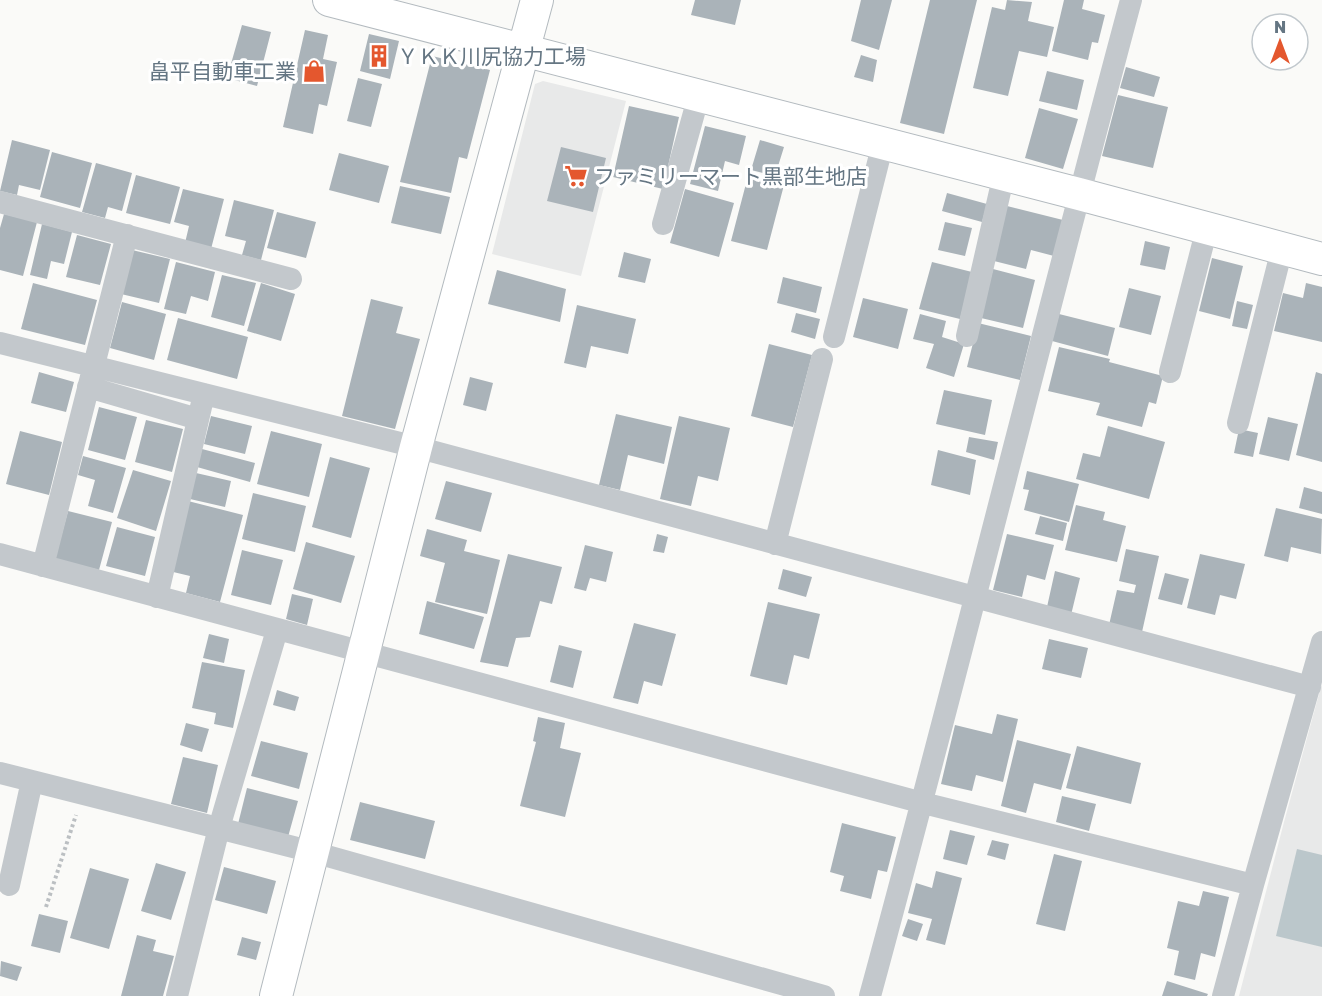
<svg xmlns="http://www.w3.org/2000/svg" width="1322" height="996" font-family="'Golos Text','Noto Sans JP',sans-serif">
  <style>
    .built { fill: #e8e9e9 }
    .water { fill: #bbc7cb }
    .building { fill: #aab3b9 }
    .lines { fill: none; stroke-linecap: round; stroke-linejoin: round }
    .secondary-casing { stroke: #b3babf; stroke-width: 34 }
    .path { stroke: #bbbfc2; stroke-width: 4; stroke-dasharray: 3 3; stroke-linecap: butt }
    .street { stroke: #c3c8cc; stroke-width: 22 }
    .secondary { stroke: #fff; stroke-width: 32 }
    .labels { text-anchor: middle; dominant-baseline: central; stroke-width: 6; stroke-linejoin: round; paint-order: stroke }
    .poi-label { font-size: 21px; fill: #657683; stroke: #fff; text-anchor: start }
  </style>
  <rect width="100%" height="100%" fill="#fafaf8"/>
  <path class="built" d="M543 81 626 101 581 276 492 254 535 84Z
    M1322 683V996H1239L1284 822Z"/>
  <path class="water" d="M1297 849 1322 855V947L1276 936Z"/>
  <path class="building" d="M695 0H741L735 25 691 15Z
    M861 0H892L879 50 851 41Z
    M930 0H977L944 134 900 123Z
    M1007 0 1032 2 1028 21 1054 27 1047 57 1019 51 1008 96 973 88 992 7 1005 10Z
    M1064 0H1084L1082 9 1105 15 1098 43 1092 42 1088 60 1052 51Z
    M242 25 271 32 257 86 227 78Z
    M305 30 328 35 323 59 337 62 327 106 319 104 313 134 283 127Z
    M369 34 399 41 390 79 360 71Z
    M861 55 877 60 873 82 854 77Z
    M432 56 490 70 467 159 459 157 451 193 400 182Z
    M1126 67 1160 77 1154 97 1120 88Z
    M1047 71 1084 80 1077 110 1039 101Z
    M358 78 382 84 371 127 347 121Z
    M1118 95 1168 107 1153 168 1102 156Z
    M629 106 679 117 663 189 613 177Z
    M1039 108 1078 119 1063 169 1025 158Z
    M705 126 746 136 739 165 725 161 718 191 690 184Z
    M12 140 50 150 40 190 19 185 17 195 0 191Z
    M760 140 784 147 775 176 751 170Z
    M561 147 606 158 593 212 547 201Z
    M52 152 92 163 80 208 40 197Z
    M339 153 389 166 379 203 329 190Z
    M96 163 132 173 122 211 108 207 105 218 82 212Z
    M136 175 180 187 170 224 126 213Z
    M748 176 784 185 767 250 731 241Z
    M400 186 450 197 441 234 391 223Z
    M183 189 224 199 211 249 185 243 189 226 174 222Z
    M685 189 734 203 719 257 670 243Z
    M947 193 987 204 982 222 942 211Z
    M234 200 274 210 261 260 242 255 246 241 225 236Z
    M1007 206 1063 220 1054 256 1031 250 1026 269 994 261Z
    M277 212 316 222 306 258 267 248Z
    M4 214 37 222 23 276 0 270V228Z
    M945 222 972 228 965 256 938 250Z
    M42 224 72 232 64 264 51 261 47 279 30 275Z
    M77 235 111 244 100 285 66 277Z
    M1145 241 1170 247 1165 270 1140 265Z
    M132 250 170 259 159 303 121 294Z
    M624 252 651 259 645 283 618 277Z
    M1212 258 1243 266 1230 319 1199 311Z
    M176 262 215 272 208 301 191 296 186 314 164 309Z
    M932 262 972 272 960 319 919 309Z
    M993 269 1035 280 1023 328 981 318Z
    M497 270 566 289 560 322 488 304Z
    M222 275 256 283 244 326 211 317Z
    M783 277 822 287 816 313 777 303Z
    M33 283 97 300 85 345 21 329Z
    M261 283 295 294 281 341 247 331Z
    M1306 283 1322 287V342L1274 331 1283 293 1303 298Z
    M1129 288 1161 296 1151 335 1119 327Z
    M863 298 908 309 898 349 853 337Z
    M371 299 403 307 396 333 420 339 395 429 342 416Z
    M1237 301 1253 305 1247 329 1232 326Z
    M122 302 166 314 154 360 110 348Z
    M577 305 636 319 628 354 591 346 586 368 564 363Z
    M796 313 820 319 815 339 791 332Z
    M920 314 946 321 942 337 964 344 954 377 926 368 934 344 913 339Z
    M1059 314 1115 328 1108 356 1052 341Z
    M178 318 248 337 237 379 167 360Z
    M978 323 1031 336 1020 380 967 367Z
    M769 344 812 355 793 427 751 416Z
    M1059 347 1110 359 1109 362 1163 376 1156 404 1149 402 1142 427 1096 415 1100 403 1048 391Z
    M39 372 74 382 66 412 31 403Z
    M1316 372 1322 374V462L1296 455Z
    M470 377 493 383 486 411 463 405Z
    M944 390 992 400 985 435 936 424Z
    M99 407 137 417 125 460 88 450Z
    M616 414 672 427 664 464 628 455 620 490 599 485Z
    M211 416 252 426 245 454 204 444Z
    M679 416 730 428 718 481 698 476 691 506 660 499Z
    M1268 417 1298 424 1289 461 1259 454Z
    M146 420 183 429 172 472 135 462Z
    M1108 426 1165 442 1149 499 1076 479 1083 453 1100 457Z
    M1239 429 1258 433 1253 457 1234 453Z
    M20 431 62 442 49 495 6 484Z
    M271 431 322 444 309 497 257 484Z
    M969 437 998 442 994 460 966 452Z
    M202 449 255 463 250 482 197 467Z
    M938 450 976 460 970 495 931 485Z
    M83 456 126 468 113 513 88 506 95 480 78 475Z
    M330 457 370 468 351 538 312 527Z
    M133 470 171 481 156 531 117 518Z
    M1027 471 1079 484 1069 522 1024 510 1029 490 1023 489Z
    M196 473 231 481 225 507 190 499Z
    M446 481 492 493 481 532 435 519Z
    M1304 487 1322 492V514L1299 508Z
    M253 493 306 506 295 552 242 539Z
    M188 501 243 515 220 602 186 593 190 576 169 571Z
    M1076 505 1105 512 1103 520 1126 526 1117 562 1065 550Z
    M1276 508 1322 519 1321 554 1291 547 1288 562 1264 556Z
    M68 511 112 522 99 570 55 559Z
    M1040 516 1067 523 1063 541 1035 534Z
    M117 527 155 537 145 576 106 566Z
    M427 529 467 540 464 551 500 560 487 614 435 602 445 563 420 556Z
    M657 534 668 537 664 553 653 551Z
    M1007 534 1054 545 1045 580 1027 575 1022 597 993 590Z
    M306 542 355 556 341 603 293 589Z
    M585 545 613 552 606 582 590 578 586 591 574 588Z
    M1126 549 1159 556 1142 632 1109 625 1117 590 1134 593 1136 585 1119 581Z
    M242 550 283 560 271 605 231 595Z
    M508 554 562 567 552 604 540 601 530 637 516 638 508 667 480 662Z
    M1200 554 1245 564 1236 599 1220 595 1215 615 1187 608Z
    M783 569 812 577 806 597 778 589Z
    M1055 571 1080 578 1071 615 1047 607Z
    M1165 573 1189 579 1182 605 1158 599Z
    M292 594 313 599 307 625 286 619Z
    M427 601 484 617 474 649 419 634Z
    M768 602 820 614 809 659 794 655 787 685 750 676Z
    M634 623 676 634 662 686 644 681 638 704 613 698Z
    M209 634 229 639 224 663 203 658Z
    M1049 639 1088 648 1081 678 1042 669Z
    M559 645 582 651 573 688 550 682Z
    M202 662 245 670 233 728 214 724 216 713 192 708Z
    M277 690 299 697 295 711 273 705Z
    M997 714 1018 719 1003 782 976 775 972 791 941 784 955 725 992 734Z
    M538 717 565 723 560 748 581 753 565 817 520 806 536 742 533 741Z
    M186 723 209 729 202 752 180 745Z
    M1017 740 1071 754 1061 790 1034 783 1026 813 1001 806Z
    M261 741 308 753 299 789 251 776Z
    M1077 746 1141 763 1131 804 1066 788Z
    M183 757 218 765 207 813 171 804Z
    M247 788 298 801 288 837 238 824Z
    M1062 796 1096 804 1089 831 1056 822Z
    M360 802 435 821 425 859 350 840Z
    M842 823 896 837 887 872 878 870 871 899 840 891 844 876 830 872Z
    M950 830 975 836 967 865 943 859Z
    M992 840 1009 844 1005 860 987 855Z
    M1054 854 1082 861 1065 931 1036 924Z
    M156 863 186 872 171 920 141 911Z
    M224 867 276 881 267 914 215 900Z
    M90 868 129 879 109 949 70 938Z
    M936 871 962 878 945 945 926 940 932 919 908 913 916 883 932 888Z
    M1203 891 1229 897 1215 957 1201 953 1195 980 1174 975 1179 951 1167 948 1178 901 1199 906Z
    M39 914 68 921 60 953 31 946Z
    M908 919 923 924 917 941 902 936Z
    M137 935 156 940 153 951 174 956 163 996H121Z
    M242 937 261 942 256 960 237 955Z
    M1 961 22 967 17 981 0 976Z
    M1167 981 1208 994 1207 996H1162Z"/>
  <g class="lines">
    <g class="secondary-casing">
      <path id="secondary" d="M329 0 1079 194 1322 259
        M276 996 416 447 537 0"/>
    </g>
    <path class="path" d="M46 907 76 815"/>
    <path class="street" d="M0 202 291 279
      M663 224 699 95
      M967 336 1004 174
      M834 337 883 143
      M0 343 416 447 1310 687
      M1170 372 1207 228
      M88 387 198 419
      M1238 423 1282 249
      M775 544 822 359
      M0 554 923 803 1253 885
      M43 566 127 235
      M157 597 204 394
      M0 773 313 852 824 996
      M9 885 32 781
      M177 996 219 828 277 630
      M870 996C960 665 1042 331 1131 0
      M1223 996 1253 885 1322 642"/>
    <use href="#secondary" class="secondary"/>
  </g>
  <defs>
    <g id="building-bare" transform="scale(1.8)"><path d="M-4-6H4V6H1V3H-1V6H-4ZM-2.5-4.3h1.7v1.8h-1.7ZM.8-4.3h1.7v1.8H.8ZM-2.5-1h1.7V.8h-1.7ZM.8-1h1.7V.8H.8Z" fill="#e4572e" stroke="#fff" stroke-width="2.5" paint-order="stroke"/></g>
    <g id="shop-bare" transform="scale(1.8)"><path d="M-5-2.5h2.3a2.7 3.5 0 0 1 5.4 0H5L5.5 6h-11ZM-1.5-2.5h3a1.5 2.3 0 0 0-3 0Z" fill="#e4572e" stroke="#fff" stroke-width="2.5" paint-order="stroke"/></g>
    <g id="supermarket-bare" transform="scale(1.8)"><path d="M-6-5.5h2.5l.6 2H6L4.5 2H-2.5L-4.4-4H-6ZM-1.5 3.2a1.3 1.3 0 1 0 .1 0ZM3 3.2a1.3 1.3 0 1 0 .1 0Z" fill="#e4572e" stroke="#fff" stroke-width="2.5" paint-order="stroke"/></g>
  </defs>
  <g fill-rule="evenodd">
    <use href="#building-bare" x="379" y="56"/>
    <use href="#shop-bare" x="314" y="71"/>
    <use href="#supermarket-bare" x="576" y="176"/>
  </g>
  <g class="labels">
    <g class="poi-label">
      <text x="397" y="56">ＹＫＫ川尻協力工場</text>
      <text x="296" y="71" text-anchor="end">畠平自動車工業</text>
      <text x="594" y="176">ファミリーマート黒部生地店</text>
    </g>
  </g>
  <g transform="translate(1280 42)"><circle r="28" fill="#ffffff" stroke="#c1c8cd" stroke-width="1.5"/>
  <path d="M0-4.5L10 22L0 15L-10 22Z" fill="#e4572e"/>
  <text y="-9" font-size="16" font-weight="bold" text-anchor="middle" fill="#657683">N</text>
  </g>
</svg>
